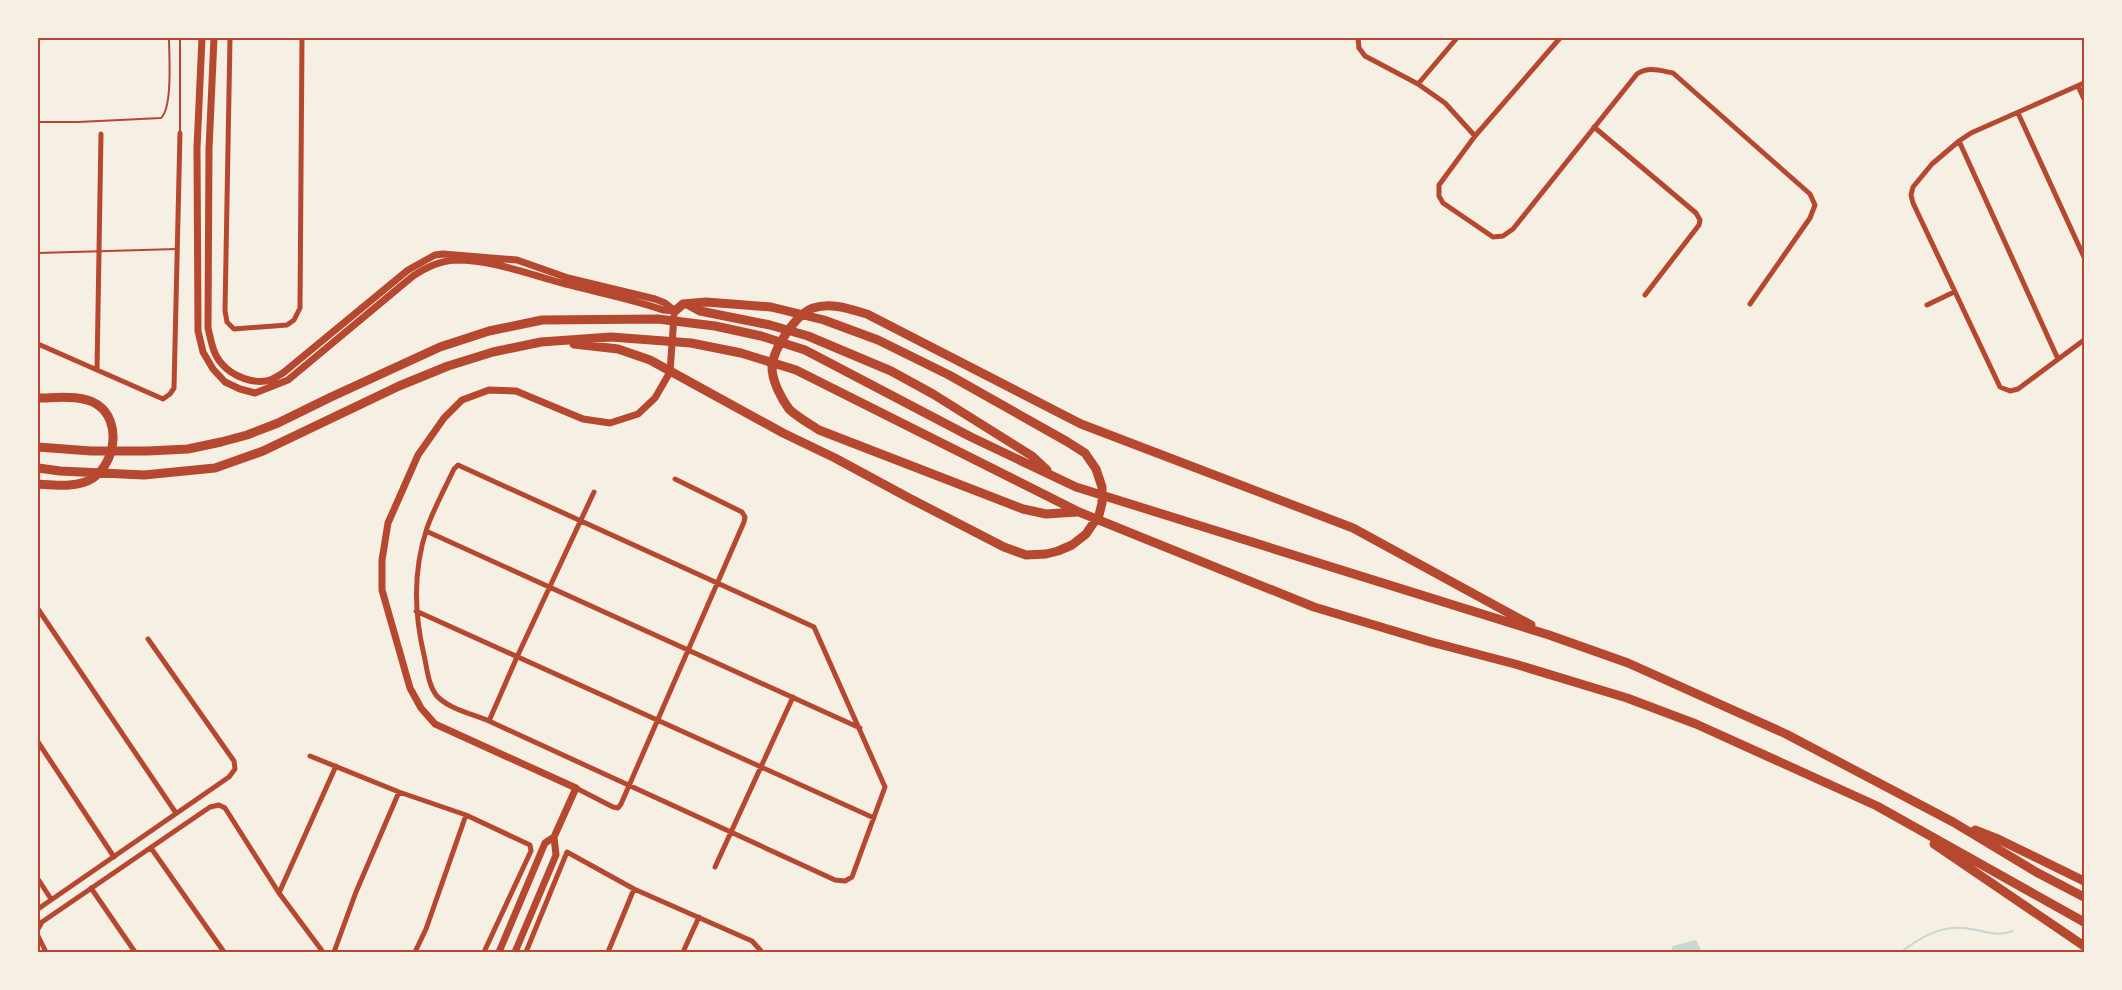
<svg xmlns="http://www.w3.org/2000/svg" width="2122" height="990" font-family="'Work Sans',sans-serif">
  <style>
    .water { fill: #c9d6d2 }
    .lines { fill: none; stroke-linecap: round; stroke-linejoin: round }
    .stream { stroke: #c9d6d2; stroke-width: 2 }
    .service { stroke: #b5482f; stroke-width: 2 }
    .minor { stroke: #b5482f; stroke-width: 5 }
    .tertiary { stroke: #b5482f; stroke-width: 7 }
    .motorway { stroke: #b5482f; stroke-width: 9 }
    .neatline { fill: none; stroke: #b5482f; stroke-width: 2 }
  </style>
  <rect width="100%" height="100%" fill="#f6efe4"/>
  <path class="water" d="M1696 940 1702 952H1670L1673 946Z"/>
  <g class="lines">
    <path class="stream" d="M1901 952C1918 939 1939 926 1962 928 1982 929 1993 938 2013 931"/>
    <path class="service" d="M38 122H78L161 118C173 107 169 54 169 38
      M180 131V38
      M38 253 177 249"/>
    <path class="minor" d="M230 38 225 311 227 322 234 329 287 325 294 320 300 308 302 38
      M1358 38 1359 48 1365 56 1418 84 1445 103 1475 136
      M1560 38 1475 136 1439 185V196L1443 203 1493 237 1503 236 1513 229 1637 74C1649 66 1661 71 1673 73L1810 194 1815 205 1810 218 1750 304
      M2084 83 1971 133 1959 141 1932 164 1913 187 1911 195 1913 203 2000 387 2010 391 2018 389 2084 340
      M1418 84 1457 38
      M2078 86 2084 99
      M2018 113 2084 257
      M1594 127 1696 213 1700 220 1699 225 1645 295
      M1959 141 2058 359
      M1927 305 1954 292
      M38 344 163 399 170 394 174 388 180 133
      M97 370 101 134
      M458 465 814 627 885 787 852 877 845 881 835 880 489 721C473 714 448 709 436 695 428 684 427 668 424 655 414 613 413 570 427 528 434 508 445 488 454 469Z
      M426 531 860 728
      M38 609 176 813
      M416 611 874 818
      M489 721 517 657 594 492
      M38 742 114 857
      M310 756 399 792 466 815 530 845 531 851 484 952
      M576 788 613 807 618 808 621 804 744 522 745 517 742 512 675 479
      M151 848 224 952
      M715 867 793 697
      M38 879 51 899
      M91 888 135 952
      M279 893 336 766
      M38 909 229 777 235 769 234 761 148 639
      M38 929 42 922 210 807 219 805 225 808 279 893 323 952
      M38 936 46 952
      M334 952 356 892 399 792
      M415 952 426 929 466 815
      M526 952 567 852 634 889 752 941 762 952
      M608 952 634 889
      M683 952 699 917"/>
    <path class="tertiary" d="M202 38 197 148 198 331 203 352 213 369 225 382 240 389 255 393 288 380 413 276C427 267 439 261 456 260 489 260 520 271 551 280 588 291 626 297 663 310L675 311
      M214 38 209 149 208 328C211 340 213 355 222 364 232 376 254 385 270 380 274 379 279 375 283 373L408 270 435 255 443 254 517 260 568 278 655 299 665 303 675 311
      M499 952 545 843 554 837
      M515 952 556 855 554 837 576 788 435 724 421 708 410 688 382 590V560L388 523 418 455 444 418 462 400 489 390 516 391 583 419 610 423 638 414 655 398 670 372 674 316"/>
    <path class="motorway" d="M689 305 700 311 770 325 808 336 891 371 933 394 1032 456 1047 470
      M574 344 618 349 650 360 783 433 835 458 909 498 1004 547 1026 555 1046 554 1058 551 1072 545 1086 534 1099 515 1102 503V487L1096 469 1085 453 1066 441 949 375 878 340 824 320 771 307 706 302 683 304 675 311
      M38 398C56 398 82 394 98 405 122 422 115 463 93 478 78 488 55 485 38 484
      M38 447 91 451H148L188 449 221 442 247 435 278 423 331 397 440 347 489 331 542 320 658 319 715 326 761 336 805 350 971 437 1076 487 1549 635 1628 663 1786 734 1953 822 2036 872 2084 897
      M38 468 60 471 144 475 215 468 263 451 399 386 448 366 493 352 541 342 611 337 691 343 741 353 796 370 1079 512 1314 607 1431 642 1515 664 1627 698 1696 724 1877 806 2084 922
      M1077 512 1046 514 1023 509 819 430C810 424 797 417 789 409 781 398 772 381 772 367 773 349 796 314 813 308 831 302 850 309 867 314L1081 424 1353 528 1531 625
      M1975 830 1998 839 2084 881
      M1934 844 2084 946"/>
  </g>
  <rect width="2122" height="990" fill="none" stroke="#f6efe4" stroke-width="78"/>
  <rect x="39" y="39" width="2044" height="912" class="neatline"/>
</svg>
